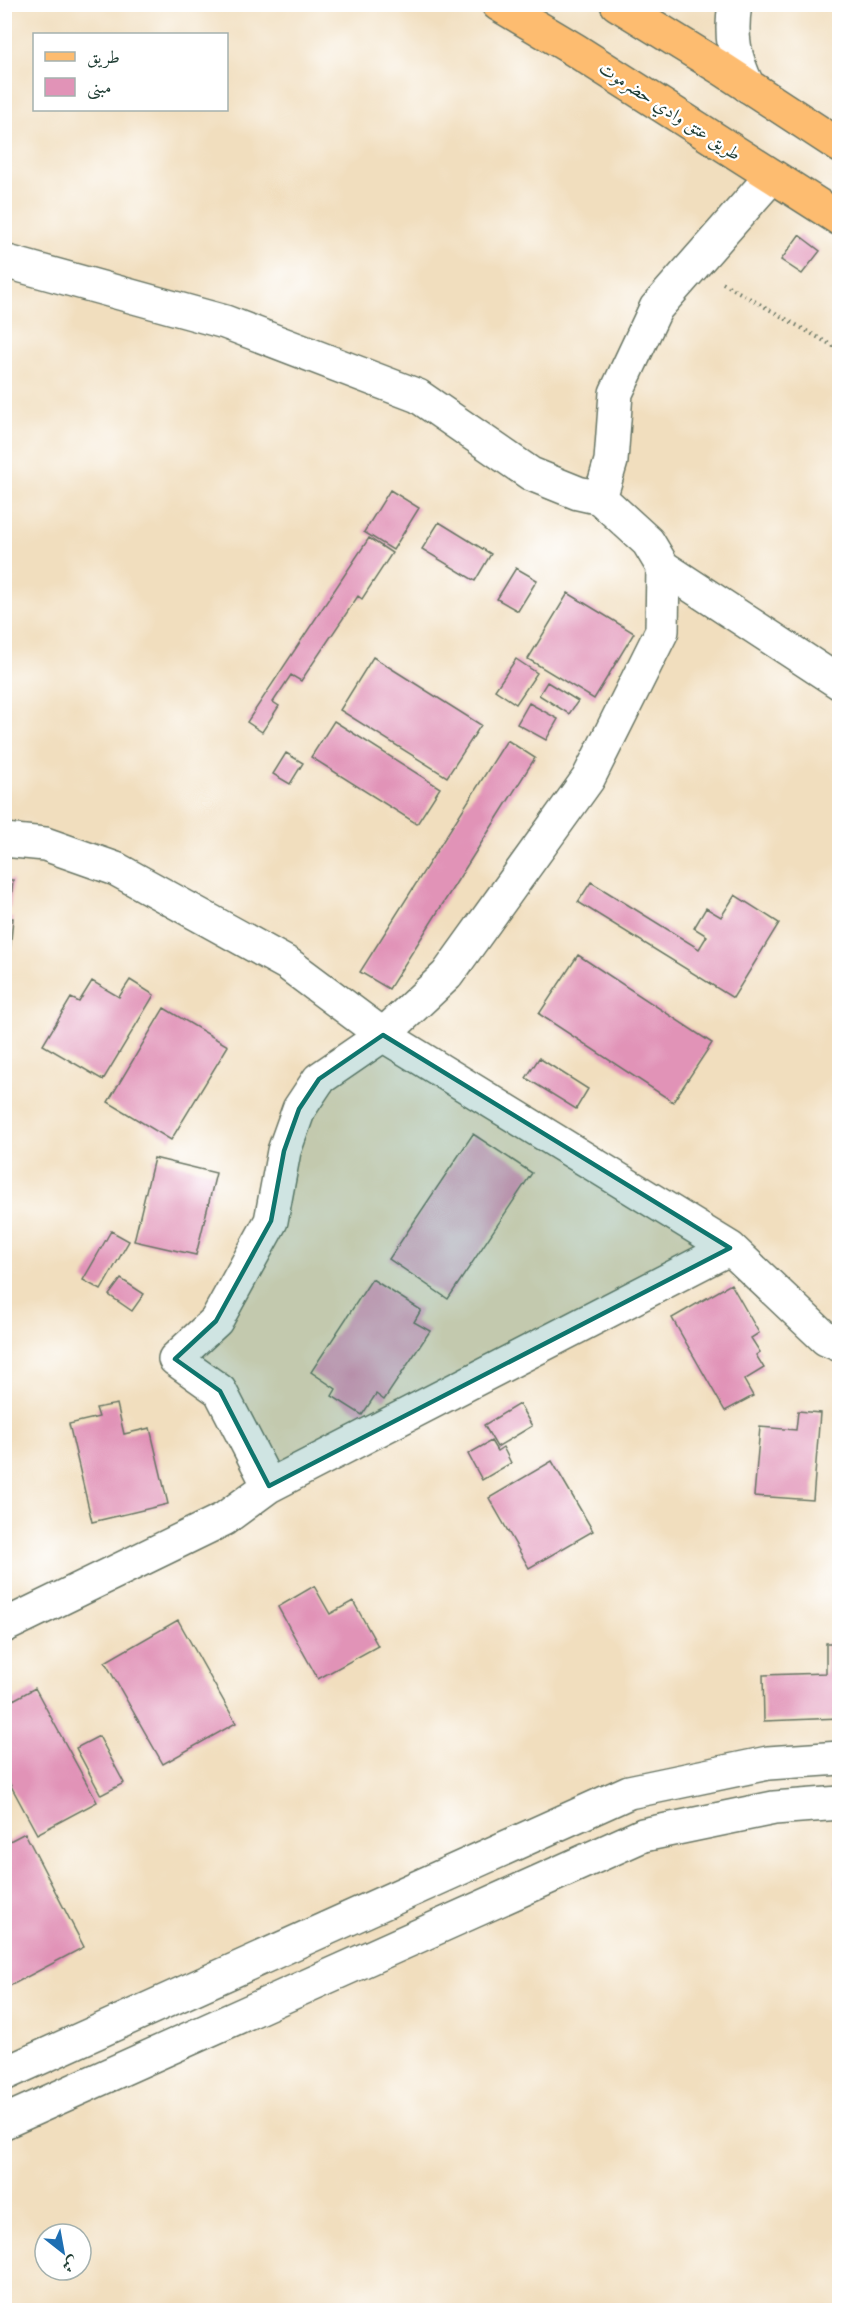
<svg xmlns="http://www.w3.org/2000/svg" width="844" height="2315" font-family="'Libre Caslon Text',Amiri,serif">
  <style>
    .building { fill: #e193b7 }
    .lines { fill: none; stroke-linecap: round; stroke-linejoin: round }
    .minor-casing { stroke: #687564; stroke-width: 36 }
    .major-casing { stroke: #687564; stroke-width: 36 }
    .path { stroke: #687564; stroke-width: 4; stroke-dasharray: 1.5 4.5; stroke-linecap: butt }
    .minor { stroke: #fff; stroke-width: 33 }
    .major { stroke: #fdbc70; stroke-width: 33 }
    .marked { fill: #0f766e; fill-opacity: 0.2; stroke: #0f766e; stroke-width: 4.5; stroke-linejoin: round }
    .labels { text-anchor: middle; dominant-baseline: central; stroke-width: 4.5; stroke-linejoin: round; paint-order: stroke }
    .street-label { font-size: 18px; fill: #1f3d34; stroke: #fff }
  </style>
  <rect width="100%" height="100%" fill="#fff"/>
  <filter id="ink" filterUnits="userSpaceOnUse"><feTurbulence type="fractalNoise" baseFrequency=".0167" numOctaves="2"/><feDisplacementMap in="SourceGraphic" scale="12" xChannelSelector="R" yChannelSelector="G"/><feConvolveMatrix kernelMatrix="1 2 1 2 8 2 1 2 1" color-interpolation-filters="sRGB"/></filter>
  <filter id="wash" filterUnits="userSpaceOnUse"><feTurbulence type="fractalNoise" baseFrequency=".008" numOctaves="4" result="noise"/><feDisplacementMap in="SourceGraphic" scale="24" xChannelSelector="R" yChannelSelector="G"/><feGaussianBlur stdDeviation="1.35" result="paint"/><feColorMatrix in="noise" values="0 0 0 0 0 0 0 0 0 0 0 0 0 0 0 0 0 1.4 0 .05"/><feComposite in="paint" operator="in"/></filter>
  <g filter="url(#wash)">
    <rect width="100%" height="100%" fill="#f1debe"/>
    <g id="blocks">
      <path class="building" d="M799 235 820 251 802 274 781 260Z
        M390 490 419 508 393 550 364 532Z
        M439 522 491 554 475 581 422 549Z
        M369 538 392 553 362 599 358 596 301 681 291 675 273 702 279 706 262 732 247 722Z
        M516 568 537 580 518 611 497 599Z
        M568 593 634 633 594 699 528 659Z
        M373 657 481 725 447 777 340 710Z
        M516 659 537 673 516 704 495 690Z
        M547 682 578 701 569 714 539 695Z
        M529 703 558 719 546 740 517 724Z
        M334 721 440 788 417 824 311 757Z
        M507 740 535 758 389 989 360 972Z
        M286 753 303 763 290 784 273 774Z
        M4 880H13L10 908H4Z
        M591 882 699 949 707 936 694 928 706 908 721 917 735 895 779 923 733 998 578 902Z
        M5 918H13L6 997H5Z
        M578 955 712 1043 673 1102 539 1014Z
        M130 980 154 995 103 1080 43 1045 71 998 79 1002 92 981 119 997Z
        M164 1008 228 1046 171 1140 108 1102Z
        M539 1058 588 1089 576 1109 526 1078Z
        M473 1134 532 1173 448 1299 389 1259Z
        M154 1158 216 1173 196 1255 134 1241Z
        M111 1231 129 1241 101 1290 83 1280Z
        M121 1279 144 1294 132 1311 109 1295Z
        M372 1279 421 1310 414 1322 430 1331 384 1400 376 1394 362 1415 332 1396 336 1389 311 1372Z
        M731 1284 759 1333 751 1338 760 1352 756 1355 764 1368 744 1380 753 1396 725 1411 672 1318Z
        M117 1404 124 1434 150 1428 168 1504 92 1522 69 1424 99 1417 96 1408Z
        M519 1404 532 1426 497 1447 484 1425Z
        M798 1411 820 1413 813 1500 754 1496 760 1427 796 1430Z
        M491 1441 497 1451 503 1447 511 1463 482 1480 468 1454Z
        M552 1461 593 1531 529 1568 489 1498Z
        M314 1586 330 1614 353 1601 378 1646 318 1679 278 1607Z
        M178 1620 236 1723 163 1764 105 1662Z
        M826 1643H840V1718L764 1721 763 1675 826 1673Z
        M35 1688 97 1802 37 1834 4 1773V1705Z
        M99 1736 124 1783 101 1795 76 1748Z
        M25 1833 84 1947 4 1989V1844Z
        M835 1875H840V1901H838Z"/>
    </g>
  </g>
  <g filter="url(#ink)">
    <use href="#blocks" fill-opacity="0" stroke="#687564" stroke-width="1.5"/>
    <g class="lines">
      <g class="minor-casing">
        <path id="minor" d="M735 4C730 35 734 58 748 86
          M4 261 225 322 418 396 531 474 578 493 600 498 611 461 616 393 656 308 772 176
          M663 567 840 683
          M4 840 45 844 116 869 288 964 383 1035 730 1248 826 1339 840 1345
          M269 1486 730 1248
          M4 1626 224 1519 269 1486 220 1391 175 1359 216 1321 271 1221 284 1151 299 1109 319 1079 383 1035 447 975 588 779 662 631 663 567 648 542 600 498
          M4 2074 629 1792 768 1763 840 1758
          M4 2122 643 1835 774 1808 840 1803"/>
      </g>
      <g class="major-casing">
        <path id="major" d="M498 4 575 50 840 219
          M617 4 724 70 840 146"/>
      </g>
      <path class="path" d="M723 283 840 350"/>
      <use href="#minor" class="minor"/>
      <use href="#major" class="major"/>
    </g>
  </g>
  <path class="marked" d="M383 1035 730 1248 269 1486 220 1391 175 1359 216 1321 271 1221 284 1151 299 1109 319 1079Z"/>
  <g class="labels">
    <g class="street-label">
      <text transform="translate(670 111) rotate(33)">طريق عتق وادي حضرموت</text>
    </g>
  </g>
  <rect width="844" height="2315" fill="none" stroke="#fff" stroke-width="24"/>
  <rect x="33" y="33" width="195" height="78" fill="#ffffff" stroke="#a5b1ae" stroke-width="1.5"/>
  <rect x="45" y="52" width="30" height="9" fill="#fdbc70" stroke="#a5b1ae" stroke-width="1.5"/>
  <text x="87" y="63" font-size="18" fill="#1f3d34">طريق</text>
  <rect x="45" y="78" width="30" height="18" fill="#e193b7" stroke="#a5b1ae" stroke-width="1.5"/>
  <text x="87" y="93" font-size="18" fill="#1f3d34">مبنى</text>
  <g transform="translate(63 2252) rotate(149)"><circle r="28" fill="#ffffff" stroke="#a5b1ae" stroke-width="1.5"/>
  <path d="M0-4.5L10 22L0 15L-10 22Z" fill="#1f6fb2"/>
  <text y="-9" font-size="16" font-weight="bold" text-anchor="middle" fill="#1f3d34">ش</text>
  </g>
</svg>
